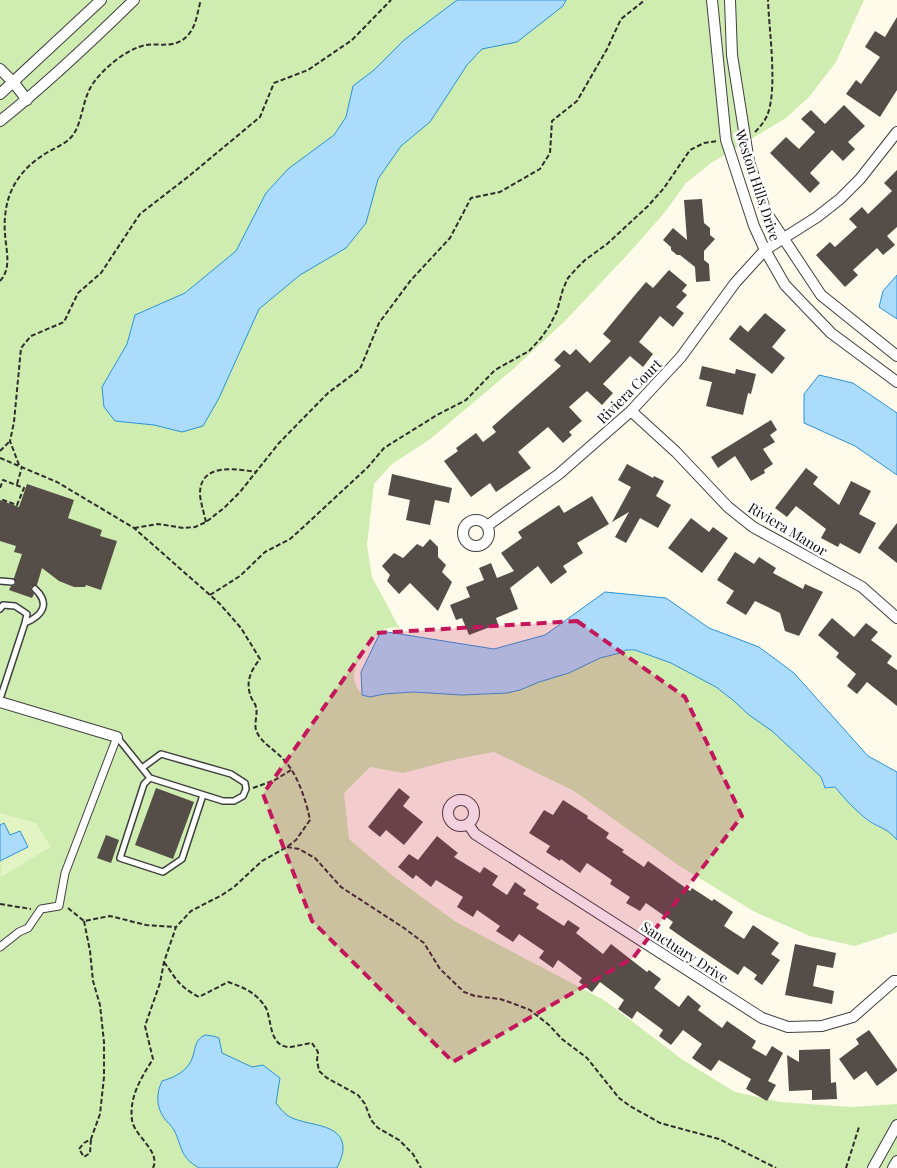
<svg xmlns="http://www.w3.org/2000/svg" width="897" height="1168" font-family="'Playfair Display',serif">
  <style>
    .green { fill: #cfecb1 }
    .pitch { fill: #e2f3c4 }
    .water { fill: #abdcfb; stroke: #2c92d7 }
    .building { fill: #554d47 }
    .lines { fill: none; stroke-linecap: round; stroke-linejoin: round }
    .service-casing { stroke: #3f3f3f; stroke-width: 8 }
    .pedestrian-casing { stroke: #3f3f3f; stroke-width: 9 }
    .minor-casing { stroke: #3f3f3f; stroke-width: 12 }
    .path { stroke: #2e2e2e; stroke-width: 2; stroke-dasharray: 5 2.5; stroke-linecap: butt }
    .service { stroke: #fff; stroke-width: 5 }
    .pedestrian { stroke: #fff; stroke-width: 7 }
    .minor { stroke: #fff; stroke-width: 10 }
    .marked { fill: #c2185b; fill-opacity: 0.2; stroke: #c2185b; stroke-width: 4; stroke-dasharray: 10 6; stroke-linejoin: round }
    .labels { text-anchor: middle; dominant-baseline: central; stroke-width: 5; stroke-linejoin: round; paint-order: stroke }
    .street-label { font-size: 14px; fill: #0c0c0c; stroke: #fff }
  </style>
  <rect width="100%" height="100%" fill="#fffbeb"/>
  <path class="green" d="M0 0H864L836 62 809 97 786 118 711 163 686 183 665 212 629 253 565 321 511 371 429 440 392 464 374 484 367 545 372 577 400 629C393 626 384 628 378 633 369 640 353 666 354 677 354 684 358 689 362 695L370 697 384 694 413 692 462 695 495 694 520 690 539 682 569 673 600 658 620 653 626 650H635L671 663 716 687 734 701 749 715 772 731 800 757 821 777 823 786 828 789 834 787 865 819 878 827 888 830 897 840V932L855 946 810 936 755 912 678 865 574 791 494 752 457 759 403 773 370 767 344 793 349 839 393 876 456 922 604 1000 683 1060 735 1092 780 1102 851 1107 897 1104V1168H0Z"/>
  <path class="pitch" d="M0 813 36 823 51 847 1 877Z"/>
  <path class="water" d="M457 0H566L563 6 517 42 482 49 467 65 430 122 401 146 378 179 366 223 346 248 300 275 259 309 219 398 203 426 182 432 154 425 115 421 104 407 102 387 127 344 135 315 185 293 236 251 266 193 288 169 334 135 346 117 353 86 374 70 404 40Z
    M897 275V319L879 307 883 291Z
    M819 375 853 383 897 413V475L855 446 804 423V394Z
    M605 592 666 598 709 628 759 647 794 673 868 756 897 772V840C887 827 877 828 865 818 854 809 844 798 835 787L825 788 821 777 800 757 772 731 749 715 734 701 716 687 671 663 635 650H626L620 653 600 658 569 673 539 682 520 690 507 693 462 695 413 692 384 694 370 697 362 695 361 672 381 631 494 649 545 635Z
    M4 823 10 835 20 831 28 847 0 861V825Z
    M205 1035 213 1036 219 1038 222 1053 252 1067 263 1065 280 1078 276 1103C279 1107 283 1112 287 1115 303 1127 344 1121 343 1149 343 1155 339 1163 337 1168H199C179 1156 183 1148 174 1130 171 1125 167 1122 164 1118 156 1106 156 1094 162 1081 176 1077 189 1070 193 1056 196 1046 195 1040 205 1035Z"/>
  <path class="building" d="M897 17V90L880 117 846 94 856 80 861 84 880 57 865 47 875 31 885 37Z
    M844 105 865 126 848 142 855 149 843 161 832 150 810 173 820 183 810 193 770 153 786 137 799 149 815 132 801 119 811 110 825 124Z
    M897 170V227L887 236 895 245 883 255 877 248 853 270 858 275 845 287 816 255 830 242 835 247 857 227 849 219 862 207 868 214 892 191 884 183Z
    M702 199 704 223 710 228V235L715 239 704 251V260L709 264 710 281 696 282 695 267 680 255H677L671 250V247L663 240 673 228 687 240 684 200Z
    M669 270 687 285 682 291 687 295 676 307 684 313 673 327 660 316 639 342 653 354 643 367 630 356 603 384 613 393 602 405 587 391 569 407 582 421 569 432 572 435 563 443 548 427 518 452 531 468 496 492 490 483 471 497 444 461 458 451 456 448 476 433 483 442 496 432 492 427 561 366 554 360 564 350 570 355 576 349 590 363 611 341 603 334 635 295 646 282 653 288Z
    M765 313 786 330 772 347 785 358 772 374 729 339 740 325 748 332Z
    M702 366 735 374 736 369 756 374 751 394 748 393 743 415 706 406 712 382 699 379Z
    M771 420 777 430 770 435 775 442 763 449 773 464 764 470 765 473 751 481 735 456 718 468 711 457Z
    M627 464 653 478 654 476 664 481 656 496 671 505 658 528 640 518 626 543 615 537 629 512 612 522 631 487 618 480Z
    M806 468 818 477 813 484 839 505 851 481 871 491 859 514 876 523 860 554 840 543 838 547 821 538 826 529 796 506 787 517 775 508Z
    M392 474 452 488 449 503 435 500 430 525 406 520 410 500 388 495Z
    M27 484 74 500 68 518 102 530 100 536 117 541 101 590 86 585 85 587H74L59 581 42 568 37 585 31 587V590L34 594 32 598 9 590 11 586H14L16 583 14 578 22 554 14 552 16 546 0 541V500L19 507Z
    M592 496 609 524 577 543 583 553 563 566 567 572 551 584 538 566 510 588 518 609 496 618 498 624 469 635 462 618 456 620 450 605 470 597 466 587 484 580 479 568 491 563 497 578 514 571 501 553 522 538 518 532 559 505 564 513Z
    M691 518 709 532 713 527 728 538 702 573 668 548Z
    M897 523V563L878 548Z
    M430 539 438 547V557L446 565 442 572 452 582 438 611 410 583 399 594 387 581 390 575 382 566 394 553 403 558 417 544 423 547Z
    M735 552 754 564 759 557 776 568 773 573 803 589 805 584 823 592 799 636 785 631 780 613 755 601 746 615 726 603 734 591 717 580Z
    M832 618 854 637 866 623 878 632 871 640 892 656 887 663 897 670V706L867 682 857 694 847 686 856 674 836 657 839 653 818 635Z
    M156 788 194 802 173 859 135 845Z
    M399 788 410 797 403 806 423 822 404 845 386 830 380 837 368 827Z
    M563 800 588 816 587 818 609 833 606 838 624 850 622 852 644 867 648 861 690 891 692 888 712 901 714 899 733 912 724 926 744 939 753 925 779 943 771 954 780 960 762 985 754 979 757 975 744 966 738 975 686 940 669 928 673 922 646 903 640 911 626 903 630 897 610 884 612 880 587 863 580 873 561 859 560 861 546 852 550 846 529 833 544 810 553 815Z
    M106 835 119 840 111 863 97 858Z
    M437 836 458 853 454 857 480 873 484 867 498 876 492 885 507 895 515 882 526 890 523 894 539 904 536 908 564 926 568 920 580 928 576 933 603 954 611 944 647 972 649 970 661 979 654 988 679 1007 688 995 701 1006 698 1010 722 1028 727 1021 756 1041 752 1048 766 1056 772 1046 783 1053 768 1081 776 1085 767 1101 746 1089 751 1079 719 1060 711 1071 692 1058 702 1044 683 1030 671 1045 659 1036 663 1030 637 1011 632 1019 618 1009 624 1000 600 982 592 992 579 982 582 978 558 960 553 968 539 958 544 951 519 934 513 942 496 931 500 926 477 910 473 917 457 907 463 897 436 880 431 887 416 875 413 879 398 867 409 854 418 860Z
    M795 944 836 953 833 968 817 965 813 986 834 991 832 1004 785 995Z
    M869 1030 897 1069V1071L877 1086 866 1071 854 1080 839 1059 859 1044 856 1039Z
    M830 1049 831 1083 836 1082 837 1099 812 1100V1090L789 1091 787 1055 799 1062V1050Z"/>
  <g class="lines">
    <g class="service-casing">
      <path id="service" d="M0 581 12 582
        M0 609 3 605 15 606 27 614 25 623
        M0 699 25 623C42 616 51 604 35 589
        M117 737 150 778 223 801H234L243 796 246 789 245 783 231 774 161 754 142 768
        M150 778 144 784 120 858 163 872 182 859 203 795"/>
    </g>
    <g class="pedestrian-casing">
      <path id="pedestrian" d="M0 947 19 932 28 928 41 909 59 906 65 873 117 737"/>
    </g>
    <g class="minor-casing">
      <path id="minor" d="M712 0 726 140 754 226 765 250 785 285 831 333 897 382
        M730 0 732 55 749 162 766 212 821 295 897 356
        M0 69 14 83 27 100
        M0 94 101 0
        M0 121C47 84 91 42 134 0
        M631 411 676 452 728 507 753 527 862 587 897 618
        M463 533a13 13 0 1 1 26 0a13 13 0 1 1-26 0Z
        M487 526 559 474 631 411 681 357 735 283 765 250 817 217 840 199 860 179 897 132
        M0 702 117 737
        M448 813a13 13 0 1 1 26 0a13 13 0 1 1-26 0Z
        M468 824 475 834 762 1018 788 1027 822 1026 853 1017 894 981H897
        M873 1168 897 1125
        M893 1168 897 1161"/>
    </g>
    <path class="path" d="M755 132C760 127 764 122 767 116 778 89 769 31 768 0
      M0 281C12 268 6 250 5 234 4 223 5 211 8 200 14 179 29 163 48 152 57 147 67 143 73 135 83 121 82 98 94 82 104 68 128 48 146 45 161 43 176 49 188 35 197 25 197 12 201 0
      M0 451 10 441
      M0 458 57 482 134 528 219 603 241 628 260 659C251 670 245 682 251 697 252 700 255 703 256 707 258 714 254 723 256 730 260 742 274 749 282 758 297 772 306 800 310 820L296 840 287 847 262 861 234 887 222 895 191 911 176 927 164 962 160 983 145 1026 153 1059C141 1078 129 1097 132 1120 134 1136 161 1151 153 1168
      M19 465 10 441 14 422 21 348 31 336 64 322 78 293 101 273 140 214 189 176 260 117 274 83 308 70 352 40 391 0
      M17 484 22 467
      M0 488 3 480 24 488 17 505 0 499
      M206 522C204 513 201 504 200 495 199 462 236 469 256 472
      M134 528 158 524 184 528 195 527 206 522 224 508 240 492 279 443 328 393 360 369 379 323 411 280 450 238 471 198 500 192 540 169 550 153 552 121 577 101 607 49 621 19 645 0
      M210 595 240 576 265 552 290 539 298 532 368 467 384 448 437 415 466 400 495 370 529 351 541 338 550 325 557 311 563 289 568 278 576 269 585 260 607 244 648 206 664 188 690 150 704 143 717 141
      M253 788 275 780 291 770
      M287 847 299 849 315 858 341 887 404 928 424 943 440 969 464 992 475 996 500 999 512 1003 530 1010 549 1025 562 1039 587 1058 619 1098 630 1106 660 1123 719 1139 776 1168
      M0 904 31 909
      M68 908 84 921 110 916 146 925 176 927
      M84 921 90 951 93 981 100 1005 104 1042V1077L100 1114 91 1139 84 1143 79 1149 84 1157 90 1153 91 1139
      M164 962C178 981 177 985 199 997L228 982C243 987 257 993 266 1008 272 1021 269 1045 288 1047 295 1047 304 1044 312 1043L318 1052 317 1060 319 1071 327 1078 358 1095 365 1104 371 1120 378 1128 399 1140 413 1154 421 1168
      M846 1168 859 1127"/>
    <use href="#service" class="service"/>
    <use href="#pedestrian" class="pedestrian"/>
    <use href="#minor" class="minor"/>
  </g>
  <path class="marked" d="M577 621 685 697 742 816 633 958 453 1062 312 921 263 794 376 633Z"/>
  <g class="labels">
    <g class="street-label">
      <text transform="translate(758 185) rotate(72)">Weston Hills Drive</text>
      <text transform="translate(629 391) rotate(-45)">Riviera Court</text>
      <text transform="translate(788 529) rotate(31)">Riviera Manor</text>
      <text transform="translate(685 952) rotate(33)">Sanctuary Drive</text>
    </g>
  </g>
</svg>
